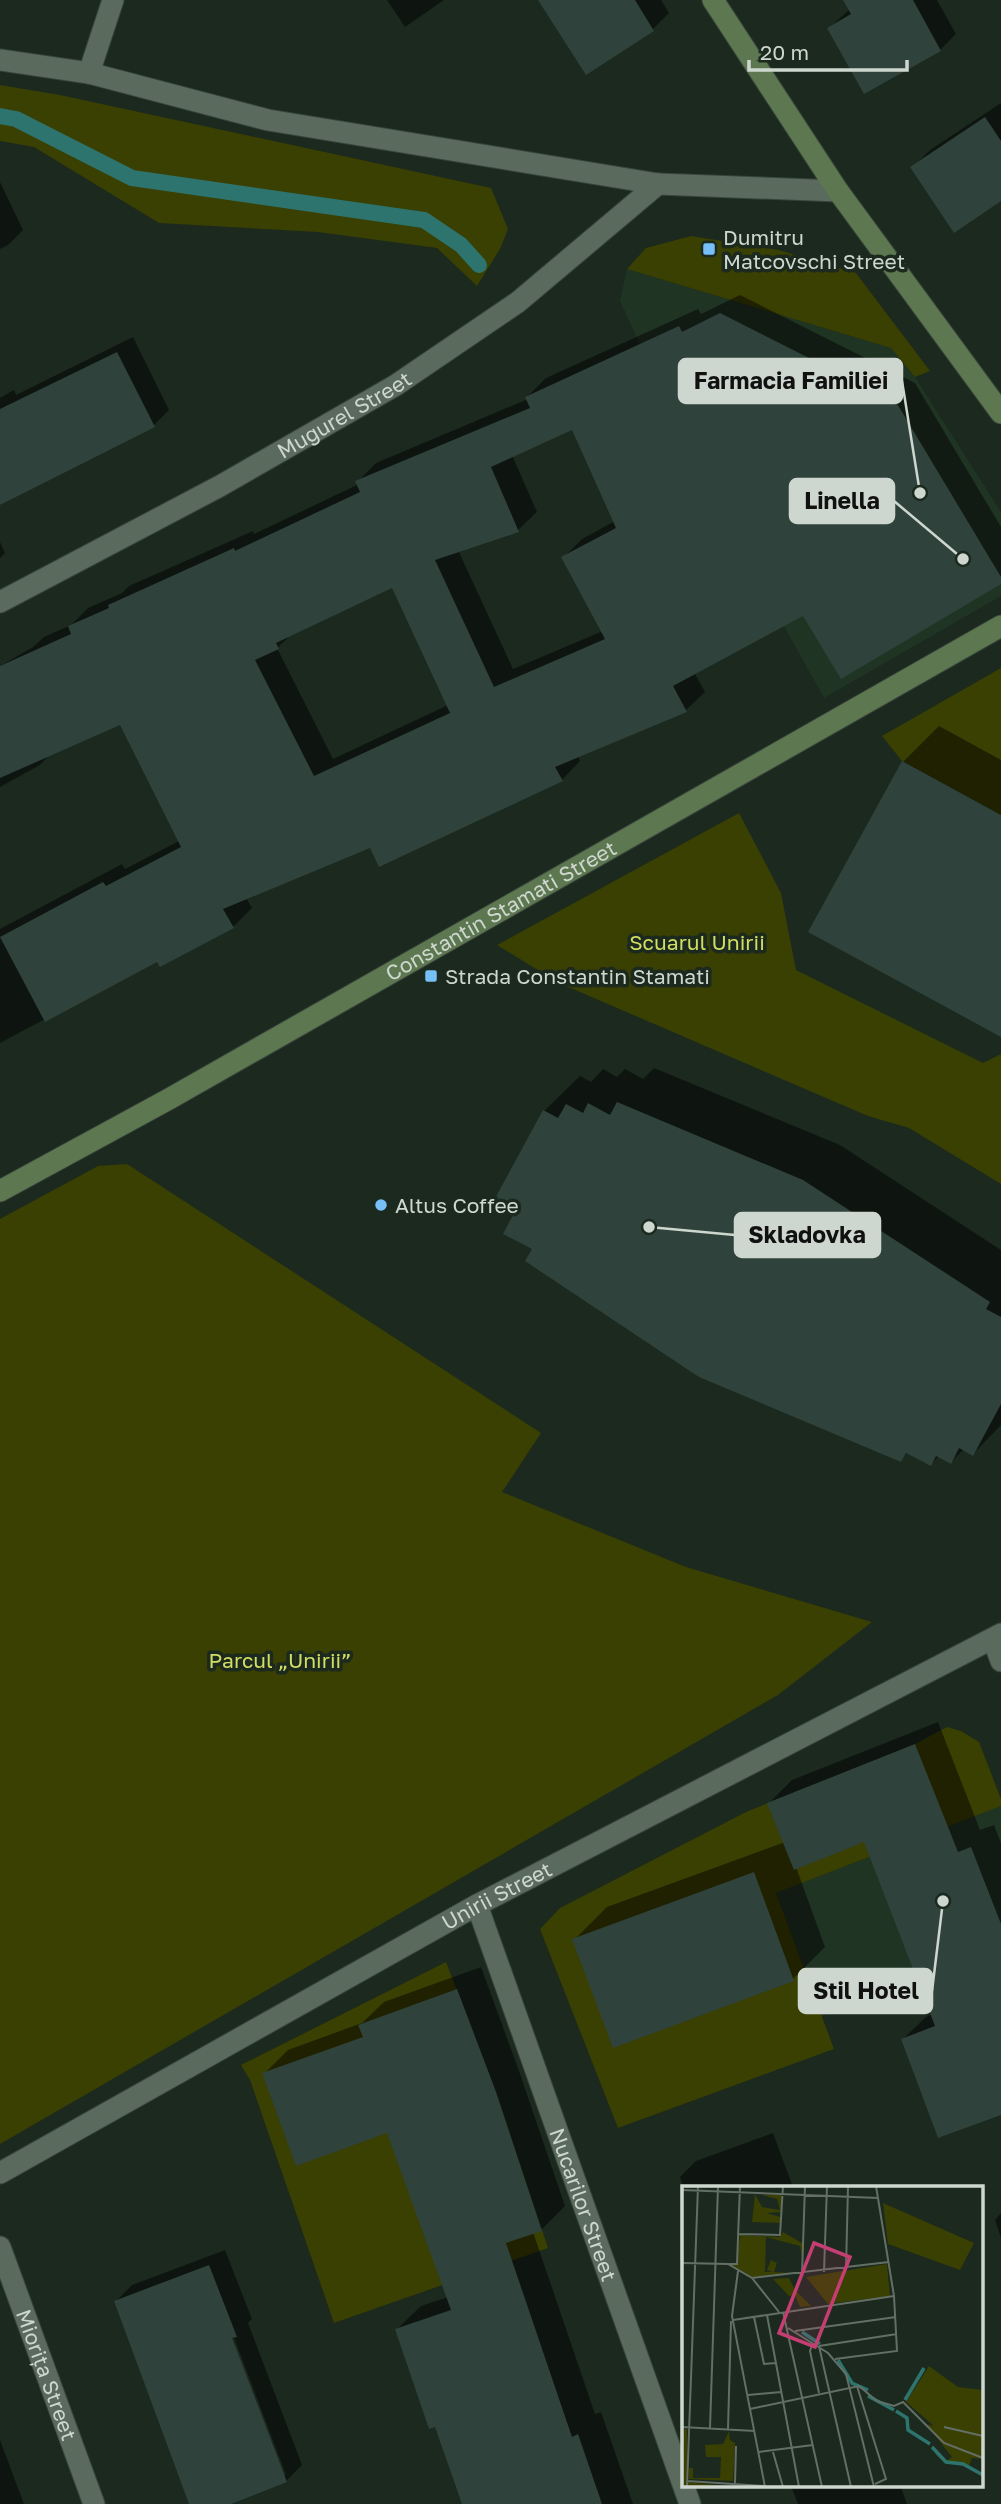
<svg xmlns="http://www.w3.org/2000/svg" width="1001" height="2504" font-family="'Golos Text',sans-serif">
  <style>
    .built { fill: #203424 }
    .green { fill: #3a3f02 }
    .shadow { fill: #0007; fill-rule: evenodd }
    .lines { fill: none; stroke-linecap: round; stroke-linejoin: round }
    .stream { stroke: #2d746e; stroke-width: 16 }
    .building { fill: #2f433c; fill-rule: evenodd }
    .street-casing { stroke: #39453c; stroke-width: 23 }
    .secondary-casing { stroke: #39453c; stroke-width: 23 }
    .street { stroke: #5a6a5d; stroke-width: 21 }
    .secondary { stroke: #5d7850; stroke-width: 21 }
    .poi-dot { fill: #77c0f7; stroke: #1b291e; stroke-width: 2.5 }
    .labels { text-anchor: middle; dominant-baseline: central; stroke-width: 7; stroke-linejoin: round; paint-order: stroke }
    .poi-label { font-size: 21px; fill: #ced7cf; stroke: #1b291e; text-anchor: start }
    .street-label { font-size: 21px; fill: #ced7cf; stroke: #1b291e }
    .park-label { font-size: 21px; fill: #d2de62; stroke: #1b291e }
    .inset-river { fill: none; stroke: #2d746e; stroke-width: 3.5 }
    .inset-road { fill: none; stroke: #636f65; stroke-width: 2 }
    .view { fill: #c43e72; fill-opacity: 0.15; stroke: #c43e72; stroke-width: 3.5 }
    .inset-edge { fill: none; stroke: #ced7cf; stroke-width: 3.5 }
    .leader { fill: none; stroke: #ced7cf; stroke-width: 2.5 }
    .callout-dot { fill: #ced7cf; stroke: #1b291e; stroke-width: 2.5 }
    .callout { fill: #ced7cf; stroke: #ced7cf; stroke-width: 2.5 }
    .callout-label { font-size: 23px; text-anchor: middle; font-weight: bold; fill: #111 }
  </style>
  <rect width="100%" height="100%" fill="#1b291e"/>
  <path class="built" d="M627 269 891 348 915 377 1001 512V596L824 698 703 481 620 301Z
    M1001 1806V1952L822 2016 776 1893Z"/>
  <path class="green" d="M0 85 60 95 491 188 508 229 500 249 477 286 437 248 318 232 159 223 34 147 0 141Z
    M691 236 779 250 856 273 930 371 915 377 891 348 627 269 646 248Z
    M1001 668V815L902 761 882 736Z
    M739 813 781 893 796 970 983 1063 1001 1054V1184L909 1128 868 1116 559 983 497 945Z
    M127 1164 541 1433 502 1492 686 1567 872 1622 778 1695 0 2144V1219L98 1166Z
    M947 1727 961 1731 979 1742 1001 1799V1806L776 1893 834 2049 618 2128 540 1929 560 1908 746 1812 915 1744Z
    M446 1962 496 2092 548 2248 334 2323 250 2080 241 2065Z"/>
  <path class="shadow" d="M387 0H444L405 27Z
    M540 0H661L669 13 653 29 586 72Z
    M845 0H937L956 34 940 50 829 28 850 9Z
    M1001 103V199L913 167 930 150Z
    M0 182 23 230 8 245 0 249Z
    M740 295 915 383 1001 527V582L804 613 694 672 705 692 686 710 578 756 580 761 562 780 371 846 246 898 252 908 233 927 158 959 0 1043V929L122 864 125 869 179 841 121 723 50 754 40 765 0 787V666L33 647 44 637 71 625 88 608 122 593 129 586 253 531 254 534 359 484 357 482 376 463 528 399 527 397 546 378 698 309 701 314ZM573 428 615 521 582 539 563 558 603 631 513 669 458 550 518 530 537 512 512 455ZM393 586 448 705 333 759 277 648 291 635Z
    M133 337 169 410 154 425 0 505V398L14 390 16 395Z
    M0 542 5 553 0 558Z
    M939 726 1001 760V1033L810 931 903 762Z
    M654 1068 840 1145 1001 1250V1425L973 1454 964 1449 951 1462 939 1456 931 1464 908 1452 900 1460 534 1248 515 1214 544 1111 580 1076 591 1082 603 1069 617 1077 625 1069 643 1079Z
    M938 1722 980 1830 994 1825 1001 1843V2113L903 2039 926 2017 932 2014 865 1840 796 1867 825 1947 793 1979 574 1940 607 1907 785 1842 769 1803 792 1780Z
    M481 1967 518 2068 565 2206 542 2229 533 2232 595 2414 601 2412 633 2504H463L436 2425 397 2329 421 2306 448 2297 388 2131 264 2074 288 2050 362 2023 384 2002Z
    M773 2133 793 2187 684 2189 680 2177 696 2161Z
    M1001 2213V2238L995 2220Z
    M225 2250 252 2319 248 2323 302 2465 286 2481 226 2504H191L116 2301 132 2285ZM231 2330 286 2475H283L227 2331Z
    M0 2440 24 2504H0Z
    M793 2485H900L907 2504H798L791 2486Z"/>
  <g class="lines">
    <path class="stream" d="M0 116 16 119 132 178 424 220 461 245 479 265"/>
  </g>
  <path class="building" d="M538 0H635L654 31 586 75Z
    M843 0H913L941 51 864 94 827 28 851 14Z
    M985 117 1001 141V201L954 233 910 167Z
    M720 313 896 402 1001 577V584L841 679 803 616 673 686 687 712 555 767 563 781 379 867 370 848 223 909 234 928 160 967 157 962 45 1022 0 937 103 882 106 886 181 847 120 725 0 778V666L71 634 68 626 109 608 108 605 234 548 235 551 360 492 355 481 530 408 525 397 679 326 682 332ZM572 430 616 528 561 557 605 639 494 687 435 560 519 532 491 467ZM392 588 450 713 314 776 255 660 279 649 276 643Z
    M117 352 155 427 0 505V409Z
    M902 761 1001 815V1037L808 932Z
    M617 1102 803 1180 990 1302 986 1309 1001 1317V1404L973 1456 959 1448 951 1464 936 1456 931 1466 906 1453 901 1462 699 1377 525 1261 532 1249 503 1234 513 1215 492 1204 543 1110 558 1118 566 1104 583 1113 588 1103 610 1115Z
    M915 1744 958 1852 971 1847 1001 1924V2115L938 2138 901 2039 935 2026 864 1842 794 1870 767 1803Z
    M754 1872 794 1981 613 2048 572 1939Z
    M457 1989 496 2092 542 2231 506 2243 572 2437 578 2434 602 2504H462L435 2427 429 2429 395 2329 451 2310 387 2133 296 2166 262 2073 363 2037 358 2025Z
    M209 2265 237 2337 232 2338 287 2482 231 2504H189L114 2301Z"/>
  <g class="lines">
    <g class="street-casing">
      <g id="street">
        <path d="M0 60 89 73 268 120 658 184 838 191"/>
        <path d="M89 73 113 0"/>
        <path id="s1" d="M0 602 220 486 396 385 518 302 658 184"/>
        <path d="M993 1639 1001 1661"/>
        <path id="s2" d="M477 1905 690 2504"/>
        <path id="s3" d="M0 2173 477 1905 1001 1634"/>
        <path id="s4" d="M0 2247 94 2504"/>
      </g>
    </g>
    <g class="secondary-casing">
      <g id="secondary">
        <path d="M713 0 838 191 1001 413"/>
        <path id="s5" d="M0 1191 169 1099 1001 626"/>
      </g>
    </g>
    <use href="#street" class="street"/>
    <use href="#secondary" class="secondary"/>
  </g>
  <g class="poi-dot">
    <rect x="702" y="242" width="14" height="14" rx="3.5"/>
    <rect x="424" y="969" width="14" height="14" rx="3.5"/>
    <circle cx="381" cy="1205" r="7"/>
  </g>
  <g class="labels">
    <g class="poi-label">
      <text x="723" y="237">Dumitru<tspan x="723" dy="24">Matcovschi Street</tspan></text>
      <text x="445" y="976">Strada Constantin Stamati</text>
      <text x="395" y="1205">Altus Coffee</text>
    </g>
    <g class="street-label">
      <text stroke="none"><textPath href="#s1" startOffset="392">Mugurel Street</textPath></text>
      <text stroke="none"><textPath href="#s5" startOffset="574">Constantin Stamati Street</textPath></text>
      <text stroke="none"><textPath href="#s3" startOffset="569">Unirii Street</textPath></text>
      <text stroke="none"><textPath href="#s2" startOffset="318">Nucarilor Street</textPath></text>
      <text stroke="none"><textPath href="#s4" startOffset="136">Miorița Street</textPath></text>
    </g>
    <g class="park-label">
      <text x="697" y="942">Scuarul Unirii</text>
      <text x="280" y="1660">Parcul „Unirii”</text>
    </g>
  </g>
  <g transform="translate(682 2186)">
    <rect width="301" height="301" fill="#1b291e"/>
    <path d="M73 8 80 21 98 24 95 13 80 9H100L99 26 85 27 98 31V37L70 36ZM201 17 292 57 278 84 206 58ZM101 46 120 57V72L118 60 84 51 83 86H90L85 84 89 74 95 77 92 86 111 87 70 91 48 78 54 79 58 49 98 51ZM205 78 208 110 146 118 124 91ZM107 92 113 104 129 120 118 121 113 109 107 110 91 93ZM247 180 276 201 301 204V273L290 272 287 280 299 287 301 282V290L281 279 264 277 254 269 250 259 264 275 270 271 244 238 252 240 224 216ZM0 243H5V296L53 301H0ZM47 245 48 254 53 257 51 295 7 293V282H11V292H38L39 271H24L23 259 41 258Z" fill="#3a3f02"/>
    <path class="inset-river" d="M120 146 138 158M156 174 170 197 186 204M186 210 212 224M223 214 242 182M214 225 225 232 226 244 248 258M250 261 264 276 281 278 301 289"/>
    <path class="inset-road" d="M0 4 196 12M56 48 98 49 101 0M0 77 46 78 70 92 97 126M47 78H55L58 0M164 83 166 0M56 85 50 130 83 301M142 86 145 0M120 88 123 0M70 92 207 76M101 126 140 301M85 129 117 301M72 131 82 178 94 177M51 134 212 110M106 142 146 167 164 188 192 301M113 145 214 131M131 157 128 165 137 207M137 160 169 301M137 160 215 148M153 173 215 165 212 110 194 0M175 200 204 293 193 298M66 209 99 206M68 223 177 200 195 215 212 220 221 216 262 257 301 272M0 241 73 245M262 241 301 250M28 242 36 0M46 243 49 135M77 266 131 259M91 266 101 301M5 295 83 300M53 297 54 260M5 301 16 0"/>
    <path class="view" d="M132 57 168 71 133 161 97 147Z"/>
    <rect width="301" height="301" class="inset-edge"/>
  </g>
  <path class="leader" d="M920 493L902 381M963 559L894 501M649 1227L735 1235M943 1901L932 1991"/>
  <g class="callout-dot">
    <circle cx="920" cy="493" r="7"/>
    <circle cx="963" cy="559" r="7"/>
    <circle cx="649" cy="1227" r="7"/>
    <circle cx="943" cy="1901" r="7"/>
  </g>
  <g class="callout">
    <rect x="679" y="359" width="223" height="44" rx="7"/>
    <rect x="790" y="479" width="104" height="44" rx="7"/>
    <rect x="735" y="1213" width="145" height="44" rx="7"/>
    <rect x="799" y="1969" width="133" height="44" rx="7"/>
  </g>
  <g class="callout-label">
    <text x="791" y="389">Farmacia Familiei</text>
    <text x="842" y="509">Linella</text>
    <text x="807" y="1243">Skladovka</text>
    <text x="866" y="1999">Stil Hotel</text>
  </g>
  <path d="M749 60v10h158v-10" fill="none" stroke="#ced7cf" stroke-width="3.5"/>
  <text x="760" y="60" font-size="21" fill="#ced7cf" stroke="#1b291e" stroke-width="5" paint-order="stroke">20 m</text>
</svg>
